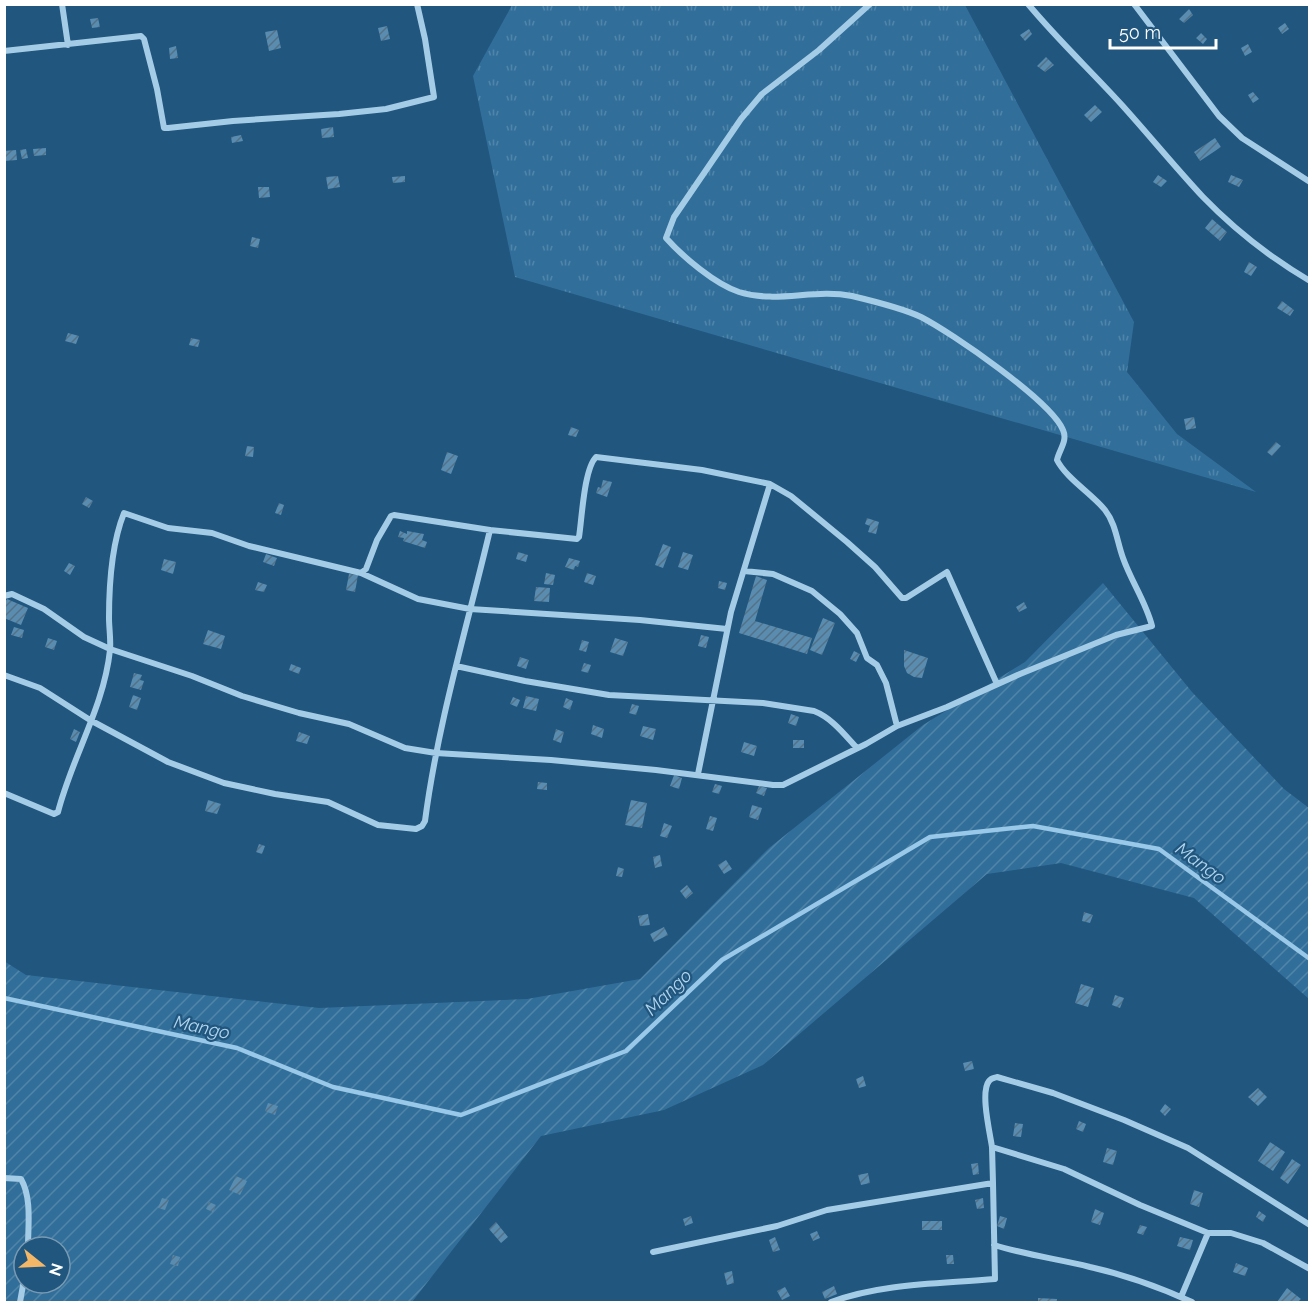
<svg xmlns="http://www.w3.org/2000/svg" width="1314" height="1307" font-family="Raleway,sans-serif">
  <style>
    .grass { fill: url(#grass-tufts) }
    .garden { fill: url(#garden-furrows); fill-rule: evenodd }
    .lines { fill: none; stroke-linecap: round; stroke-linejoin: round }
    .stream { stroke: #99c8e8; stroke-width: 4.5 }
    .building { fill: url(#building-hatch) }
    .minor { stroke: #a5cce7; stroke-width: 6 }
    .labels { text-anchor: middle; dominant-baseline: central; stroke-width: 4.5; stroke-linejoin: round; paint-order: stroke }
    .water-label { font-size: 18px; font-style: italic; fill: #b1d5ee; stroke: #21567e }
  </style>
  <defs>
    <pattern id="grass-tufts" width="24" height="20" patternUnits="userSpaceOnUse" patternTransform="scale(1.5)"><rect width="24" height="20" fill="#316f9a"/><path d="M3 7l-1-3M5 7V3M7 7l1-3M15 17l-1-3M17 17v-4M19 17l1-3" fill="none" stroke="#5085a9"/></pattern>
    <pattern id="garden-furrows" width="10" height="10" patternUnits="userSpaceOnUse" patternTransform="scale(1.5)"><rect width="10" height="10" fill="#316f9a"/><path d="M-1 1l2-2M0 10L10 0M9 11l2-2" fill="none" stroke="#5085a9"/></pattern>
    <pattern id="building-hatch" width="6" height="6" patternUnits="userSpaceOnUse" patternTransform="scale(1.5)"><rect width="6" height="6" fill="#5a8caf"/><path d="M-1 1l2-2M0 6l6-6M5 7l2-2" fill="none" stroke="#547287"/></pattern>
  </defs>
  <rect width="100%" height="100%" fill="#21567e"/>
  <path class="grass" d="M512 5H965L1134 322 1127 372 1177 434 1256 492 515 277 473 76Z"/>
  <path class="garden" d="M1103 583 1192 692 1284 789 1309 808V999L1194 898 1061 863 987 874 763 1065 664 1110 541 1136 412 1302H5L4 961 26 975 319 1008 527 999 640 979 769 848 923 725 1025 662ZM24 1247H60V1283H24Z"/>
  <g class="lines">
    <path class="stream" d="M4 998 237 1048 333 1087 461 1115 626 1051 722 960 930 837 1033 826 1159 849 1310 959"/>
  </g>
  <path class="building" d="M1189 9 1193 15 1184 23 1179 19Z
    M98 18 100 27 92 28 90 19Z
    M1285 23 1289 29 1282 34 1278 28Z
    M387 26 390 39 381 41 378 28Z
    M1029 29 1032 34 1025 41 1020 35Z
    M277 30 281 48 269 51 265 32Z
    M1201 33 1207 39 1203 44 1196 38Z
    M1248 44 1252 52 1245 56 1241 48Z
    M176 46 178 58 170 59 169 48Z
    M1046 57 1054 65 1045 72 1037 66Z
    M1253 92 1259 99 1253 103 1248 95Z
    M1095 105 1102 112 1091 122 1084 115Z
    M333 127 334 137 322 138 321 129Z
    M241 135 243 141 232 143 231 137Z
    M1215 138 1221 147 1200 161 1194 152Z
    M46 148V155L34 156 33 149Z
    M26 149 28 158 22 159 20 150Z
    M16 150 17 160 4 161V151Z
    M1158 175 1167 181 1161 187 1153 182Z
    M1231 175 1243 180 1239 187 1228 182Z
    M338 176 340 187 328 189 326 177Z
    M405 176V182L393 183 392 177Z
    M258 187H269L270 197 259 198Z
    M1212 219 1227 232 1220 241 1205 228Z
    M252 237 260 239 258 248 250 246Z
    M1249 262 1257 267 1251 276 1244 272Z
    M1282 301 1294 310 1290 316 1277 308Z
    M68 333 79 336 76 344 65 341Z
    M191 338 200 340 198 347 189 345Z
    M1194 417 1196 428 1186 430 1184 419Z
    M571 427 579 430 576 437 568 435Z
    M1276 442 1281 446 1272 456 1267 452Z
    M247 446 254 447 253 457 245 456Z
    M447 452 458 456 451 474 441 470Z
    M603 480 612 482 607 497 596 493 598 487 601 488Z
    M86 497 93 501 89 508 82 504Z
    M279 503 284 505 281 515 275 513Z
    M867 518 879 522 876 534 868 532 870 526 865 524Z
    M400 531 407 534V531L424 534 422 540 427 542 425 548 403 541 404 538 398 537Z
    M663 544 671 547 663 568 655 565Z
    M518 552 528 555 526 562 516 559Z
    M683 552 693 555 688 570 678 567Z
    M266 554 277 558 274 566 263 562Z
    M569 558 580 561 578 567 575 566 574 570 565 567Z
    M164 559 176 562 173 574 161 570Z
    M69 563 75 566 70 575 64 571Z
    M546 573 555 575 553 585 544 584Z
    M587 573 596 576 593 585 584 582Z
    M349 574 358 575 355 592 346 590Z
    M756 576 767 580 755 621 812 638 807 654 739 633Z
    M719 581 727 583 725 590 718 588Z
    M258 582 267 585 264 592 255 590Z
    M536 587 550 588 549 602 534 601Z
    M7 599 28 608 21 625 4 618V604Z
    M1024 602 1027 608 1019 612 1016 607Z
    M823 618 835 623 822 655 810 650Z
    M14 627 24 630 22 638 11 635Z
    M208 630 225 636 221 649 203 644Z
    M701 635 709 637 706 648 698 646Z
    M48 638 57 641 54 650 45 647Z
    M615 638 628 642 623 656 610 652Z
    M582 640 589 642 586 652 579 650Z
    M904 650 928 658 922 678 914 677 907 673 904 666Z
    M854 651 860 654 856 662 850 659Z
    M520 657 529 660 526 669 517 666Z
    M584 663 591 665 588 673 581 671Z
    M291 664 301 668 299 674 289 670Z
    M134 673 142 675 140 680 144 681 141 690 130 687Z
    M133 695 141 698 137 710 129 707Z
    M526 696 539 699 536 711 523 708Z
    M513 697 520 700 517 707 510 704Z
    M566 698 573 701 570 710 563 707Z
    M632 704 639 706 636 715 629 713Z
    M791 714 799 717 796 726 788 723Z
    M593 725 604 729 602 738 591 734Z
    M643 726 656 729 653 740 640 736Z
    M74 729 80 732 76 742 70 739Z
    M556 729 564 732 561 743 553 740Z
    M299 732 310 736 307 744 296 741Z
    M793 740H804V748H793Z
    M744 742 757 746 754 756 741 752Z
    M674 775 682 778 679 789 670 786Z
    M538 782 547 783V790L537 789Z
    M715 784 722 786 719 794 712 792Z
    M759 786 767 788 764 796 756 793Z
    M208 800 221 804 217 814 205 811Z
    M631 800 647 803 642 828 625 825Z
    M752 805 762 808 758 820 749 817Z
    M710 816 717 818 713 831 706 829Z
    M664 823 672 826 667 838 660 836Z
    M259 844 265 846 262 854 256 852Z
    M660 855 662 866 655 868 653 857Z
    M726 860 732 869 724 874 718 865Z
    M618 867 624 869 622 877 616 876Z
    M687 885 693 893 686 899 680 891Z
    M1084 912 1093 915 1090 923 1082 921Z
    M648 914 650 925 640 926 638 916Z
    M664 927 668 935 654 942 650 934Z
    M1081 984 1094 988 1088 1007 1075 1003Z
    M1115 995 1124 998 1120 1008 1112 1005Z
    M972 1061 974 1069 965 1071 963 1063Z
    M863 1076 866 1086 859 1088 856 1079Z
    M1258 1088 1267 1097 1258 1106 1248 1097Z
    M268 1103 278 1106 275 1115 265 1111Z
    M1165 1104 1171 1109 1165 1116 1160 1111Z
    M1079 1121 1086 1124 1083 1132 1076 1129Z
    M1015 1123 1023 1124 1021 1137 1013 1136Z
    M1270 1142 1285 1152 1273 1171 1258 1161Z
    M1107 1148 1117 1151 1113 1165 1103 1162Z
    M1292 1159 1301 1165 1288 1184 1280 1178Z
    M978 1163 979 1174 973 1175 971 1164Z
    M868 1173 870 1183 861 1185 858 1175Z
    M236 1176 247 1181 240 1195 229 1190Z
    M1194 1190 1203 1193 1199 1207 1190 1204Z
    M162 1198 169 1200 165 1210 158 1208Z
    M983 1198 984 1208 977 1209 975 1200Z
    M209 1202 216 1205 213 1212 206 1209Z
    M1095 1209 1104 1213 1100 1225 1091 1222Z
    M1259 1211 1266 1216 1263 1222 1256 1217Z
    M691 1216 693 1223 685 1226 683 1219Z
    M1000 1216 1007 1218 1004 1229 997 1226Z
    M922 1221H942V1230H922Z
    M496 1222 508 1237 501 1243 489 1229Z
    M1140 1225 1147 1227 1143 1235 1137 1233Z
    M817 1231 820 1238 813 1241 810 1234Z
    M775 1237 780 1250 773 1252 769 1240Z
    M1180 1237 1193 1240 1190 1250 1177 1246Z
    M173 1255 180 1257 178 1266 170 1264Z
    M946 1255H953L954 1264H947Z
    M1236 1263 1248 1268 1245 1276 1233 1272Z
    M732 1271 734 1283 727 1285 724 1273Z
    M834 1286 837 1294 825 1299 822 1292Z
    M785 1287 790 1296 782 1300 777 1291Z
    M1287 1288 1301 1299 1298 1302H1277Z
    M1038 1298 1057 1299V1302H1038Z"/>
  <g class="lines">
    <path class="minor" d="M62 4 68 45
      M1028 4C1058 40 1091 71 1121 104 1149 135 1175 167 1203 197 1234 229 1271 258 1310 281
      M1134 4 1219 116 1242 138 1310 182
      M4 51 141 36 144 39 157 89 164 128H168L233 121 339 114 386 109 434 97 425 39 417 4
      M744 571 773 574 812 591 840 614 857 633 867 658 877 665 886 683 897 726
      M361 573 366 569 377 540 391 516 394 515 490 530 577 539 579 537C582 518 584 469 596 457L702 470 770 484 791 496 847 542 875 567 902 598H906L947 572 997 684
      M4 596 12 594 44 609 84 637 110 649 192 676 242 696 299 713 349 724 405 748 436 753 551 760 656 770 773 785H783L866 744 897 726 947 707 1020 674 1116 635 1152 626C1146 602 1131 581 1123 558 1117 542 1116 524 1105 510 1092 494 1066 478 1057 460 1059 450 1068 441 1063 430 1051 401 952 333 921 317 902 308 873 301 852 296 814 288 778 304 739 292 715 284 683 257 666 238L674 217 741 119 762 94 819 50 870 4
      M456 666 525 681 609 695 763 703 814 711C832 718 844 734 857 748
      M4 675 40 688 90 720 168 762 224 783 275 794 328 802 378 825 416 829 422 826 425 821C438 722 467 627 490 530
      M698 774 731 612 770 484
      M4 793 54 814 58 812C72 757 104 707 110 650 111 640 109 628 109 618 109 586 112 543 124 513L168 528 212 533 249 546 361 573 418 599 470 609 640 620 727 629
      M992 1147C990 1133 980 1092 989 1081 991 1078 994 1078 997 1077L1053 1093 1124 1120 1188 1148 1310 1225
      M4 1178 21 1179C32 1198 28 1226 28 1247
      M994 1245C1026 1255 1058 1259 1090 1267 1126 1275 1159 1287 1192 1302
      M653 1252 777 1226 827 1210 993 1183 992 1147 1064 1169 1140 1205 1208 1233H1231L1263 1243 1310 1269
      M1181 1297 1208 1233
      M20 1302 24 1280
      M831 1302C883 1283 940 1284 995 1279L993 1183"/>
  </g>
  <g class="labels">
    <g class="water-label">
      <text transform="translate(1201 863) rotate(36)">Mango</text>
      <text transform="translate(668 992) rotate(-44)">Mango</text>
      <text transform="translate(202 1027) rotate(12)">Mango</text>
    </g>
  </g>
  <rect width="1314" height="1307" fill="none" stroke="#ffffff" stroke-width="12"/>
  <g transform="translate(42 1265) rotate(108)"><circle r="28" fill="#21567e" stroke="#7a9ab2" stroke-width="1.5"/>
  <path d="M0-4.5L10 22L0 15L-10 22Z" fill="#f3b767"/>
  <text y="-9" font-size="16" font-weight="bold" text-anchor="middle" fill="#ffffff">N</text>
  </g>
  <path d="M1110 39v9h106v-9" fill="none" stroke="#ffffff" stroke-width="3"/>
  <text x="1119" y="39" font-size="18" fill="#ffffff" stroke="#21567e" stroke-width="4.5" paint-order="stroke">50 m</text>
</svg>
